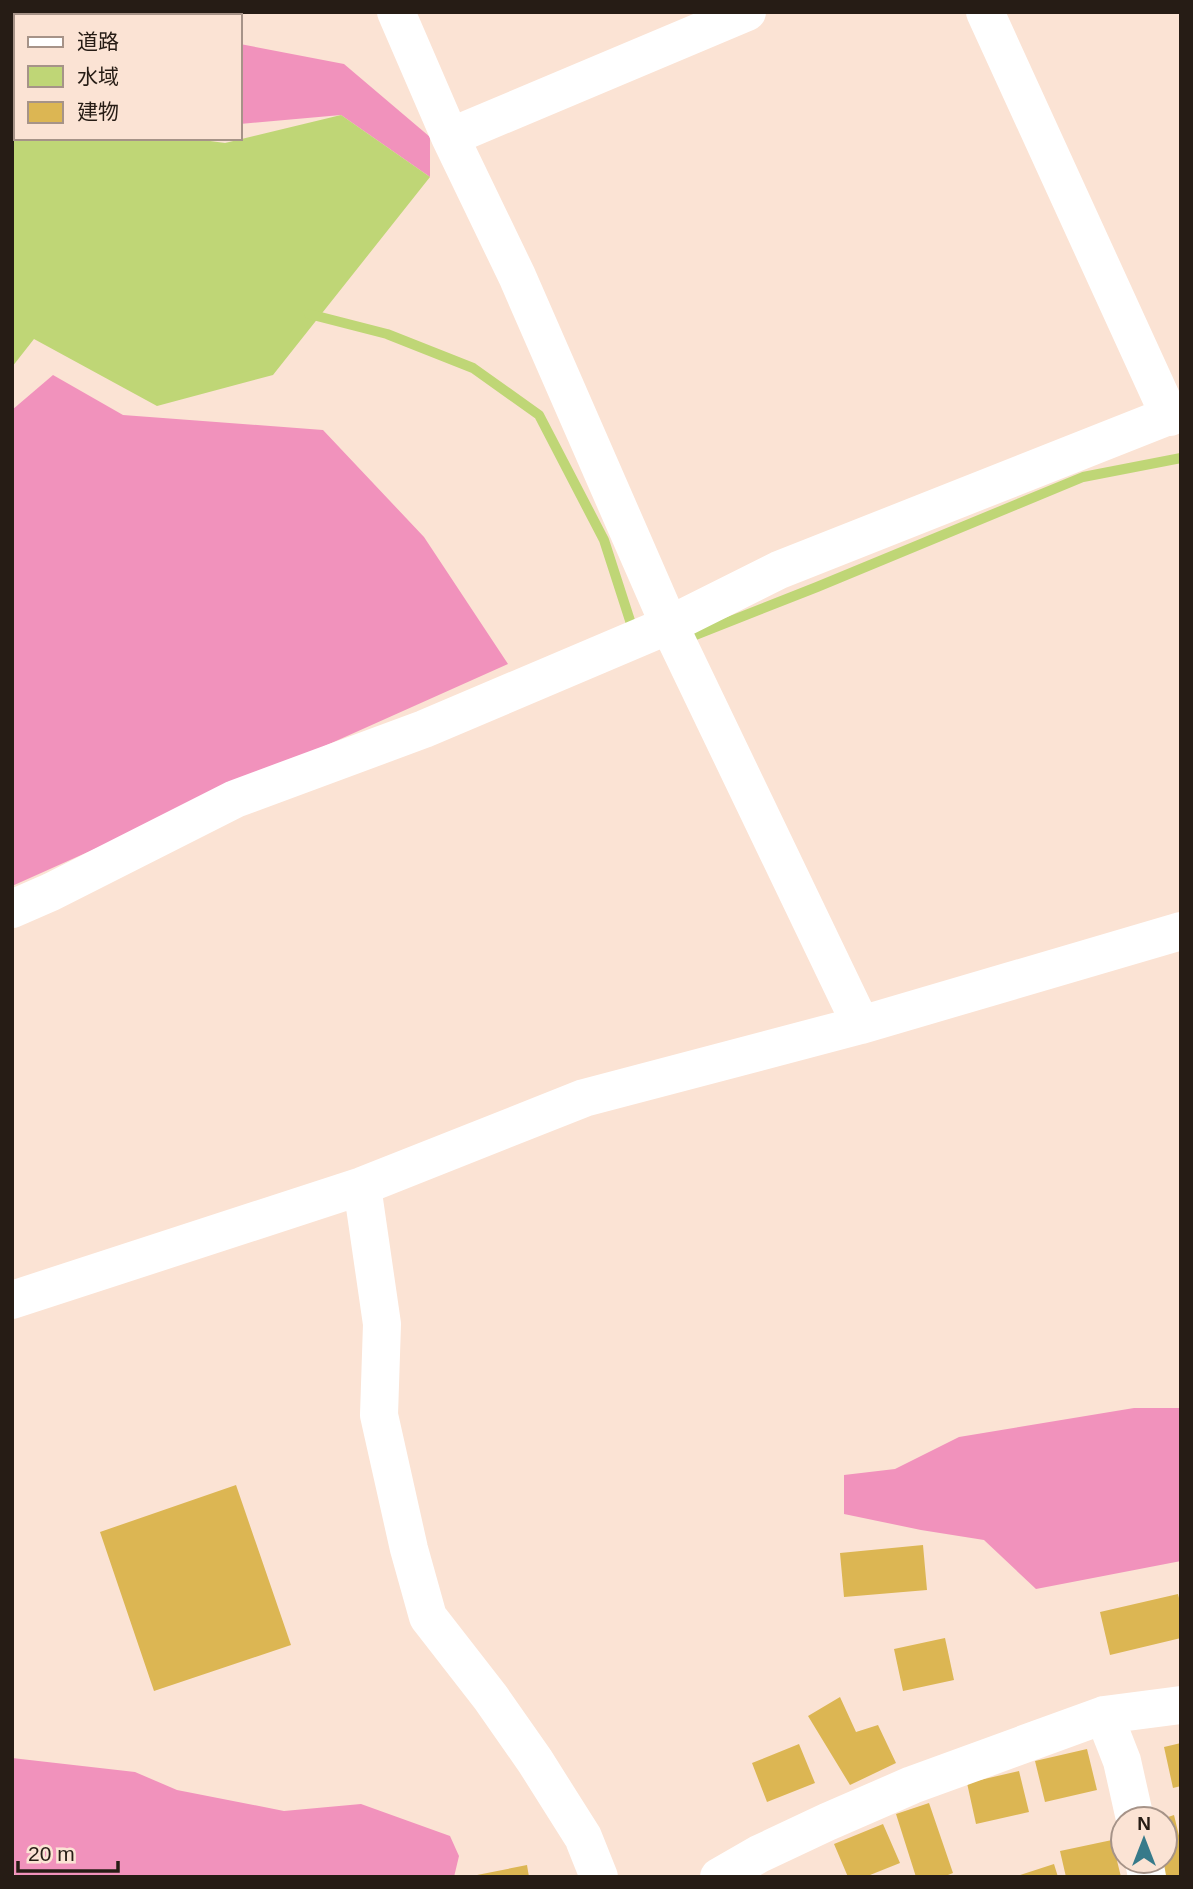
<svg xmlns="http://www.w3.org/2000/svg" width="1193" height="1889" font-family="Helvetica,'Noto Sans JP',sans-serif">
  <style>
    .forest { fill: #f192bc }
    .water { fill: #bfd676 }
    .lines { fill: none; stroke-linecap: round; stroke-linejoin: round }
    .stream { stroke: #bfd676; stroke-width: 10 }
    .building { fill: #dcb653 }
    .street { stroke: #fff; stroke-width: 38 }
  </style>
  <rect width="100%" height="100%" fill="#fbe3d4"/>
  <path class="forest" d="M240 44 344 64 430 137V177L341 115 240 124Z
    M53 375 123 415 323 430 424 537 508 664 12 886V410Z
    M1134 1408H1181V1561L1036 1589 984 1540 921 1530 844 1514V1475L895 1469 959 1437Z
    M12 1758 135 1772 177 1790 284 1811 361 1804 450 1836 459 1856 454 1877H15L12 1864Z"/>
  <path class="water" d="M12 12 16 16V138H188L225 143 341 115 430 177 273 375 157 406 34 339 12 367Z"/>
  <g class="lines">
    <path class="stream" d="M309 314 387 334 473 368 539 415 604 540 634 633
      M685 639 817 587 1083 477 1181 458"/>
  </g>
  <path class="building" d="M236 1485 291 1645 154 1691 100 1532Z
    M923 1545 927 1590 844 1597 840 1553Z
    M1178 1594 1181 1606V1638L1110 1655 1100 1612Z
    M945 1638 954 1680 903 1691 894 1649Z
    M840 1697 856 1732 878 1725 896 1763 850 1785 808 1716Z
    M1181 1743V1786L1173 1788 1164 1747Z
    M799 1744 815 1783 767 1802 752 1763Z
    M1087 1749 1097 1790 1045 1802 1035 1761Z
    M1019 1771 1029 1812 976 1824 967 1783Z
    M929 1803 953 1873 943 1877H916L896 1814Z
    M1174 1815 1181 1844V1877H1166L1161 1861H1165V1818Z
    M883 1824 900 1863 865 1877H848L834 1844Z
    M1112 1840 1121 1877H1066L1060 1851Z
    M1054 1864 1058 1877H1017V1876Z
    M527 1865 529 1877H472V1876Z"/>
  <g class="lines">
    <path class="street" d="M396 12 450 137 517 276 671 629 861 1025
      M985 12 1170 417
      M450 137 747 12
      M12 909 51 892 235 799 424 729 669 625 779 570 1181 411
      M362 1186 382 1324 379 1415 409 1549 428 1617 491 1698 535 1761 583 1837 599 1877
      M12 1300 362 1186 584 1098 861 1025 1181 931
      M1104 1715 1122 1761 1135 1819
      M1144 1861 1147 1877
      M719 1877 759 1854 827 1822 912 1785 1104 1715 1181 1705"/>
  </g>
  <rect width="1193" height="1889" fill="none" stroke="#261c15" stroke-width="28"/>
  <rect x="14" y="14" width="228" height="126" fill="#fbe3d4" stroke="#a69388" stroke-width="2"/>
  <rect x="28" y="37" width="35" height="10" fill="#ffffff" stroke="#a69388" stroke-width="2"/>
  <text x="77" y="49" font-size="21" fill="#261c15">道路</text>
  <rect x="28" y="66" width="35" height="21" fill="#bfd676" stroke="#a69388" stroke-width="2"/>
  <text x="77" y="84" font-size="21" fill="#261c15">水域</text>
  <rect x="28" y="102" width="35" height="21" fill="#dcb653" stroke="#a69388" stroke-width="2"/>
  <text x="77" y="119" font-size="21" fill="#261c15">建物</text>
  <g transform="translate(1144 1840)"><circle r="33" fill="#fbe3d4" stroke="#a69388" stroke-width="2"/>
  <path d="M0-5L12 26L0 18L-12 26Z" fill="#377a8a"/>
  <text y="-10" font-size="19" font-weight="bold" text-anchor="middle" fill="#261c15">N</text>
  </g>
  <path d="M18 1861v10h100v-10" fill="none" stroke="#261c15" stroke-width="3.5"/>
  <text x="28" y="1861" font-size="21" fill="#261c15" stroke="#fbe3d4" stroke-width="5" paint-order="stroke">20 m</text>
</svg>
